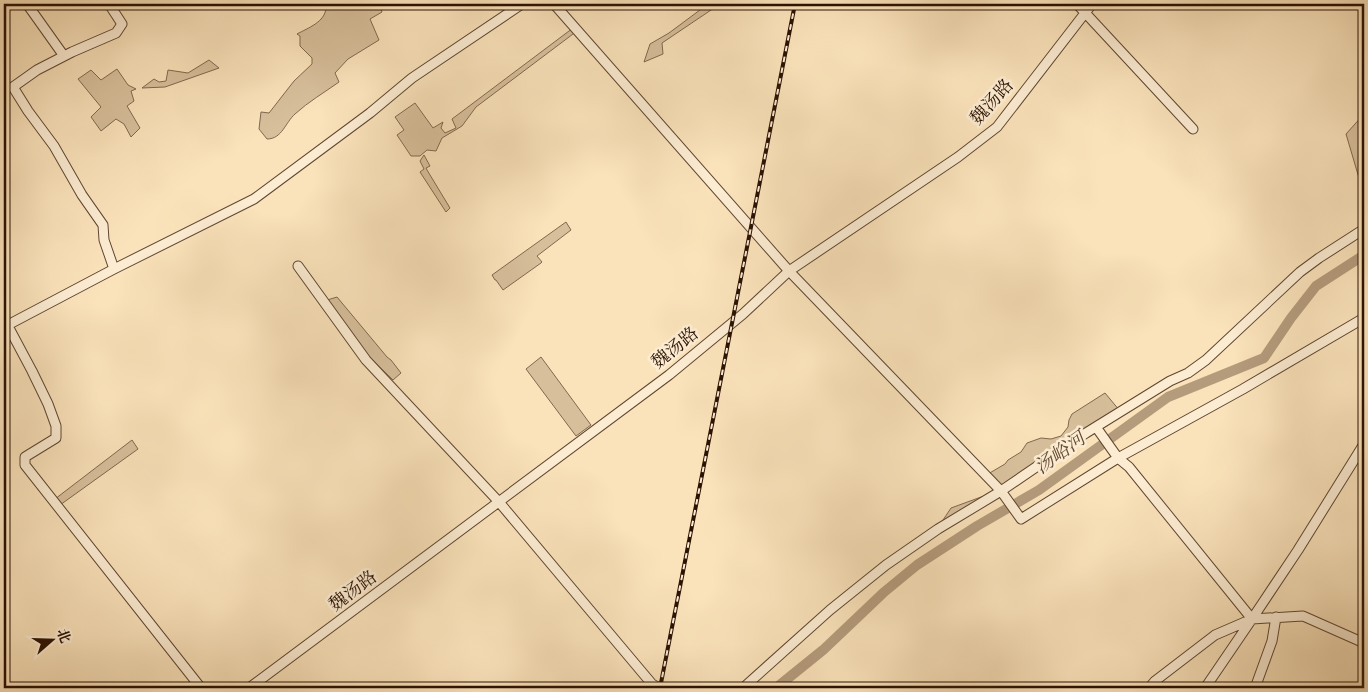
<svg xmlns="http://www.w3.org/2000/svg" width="1368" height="692" font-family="'Libre Bodoni','Noto Serif SC',serif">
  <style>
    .green { fill: #d7bf9b; stroke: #81684f }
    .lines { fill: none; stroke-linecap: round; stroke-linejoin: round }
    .river { stroke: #b49b7c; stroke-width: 10 }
    .minor-casing { stroke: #5f4631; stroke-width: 11 }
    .minor { stroke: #fcecd2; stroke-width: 9 }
    .rail-casing { stroke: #2b1203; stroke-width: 4 }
    .rail { stroke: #fcecd2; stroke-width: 2; stroke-dasharray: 5.5; stroke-linecap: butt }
    .labels { text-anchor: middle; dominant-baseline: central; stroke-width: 5; stroke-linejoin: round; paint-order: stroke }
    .street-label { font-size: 18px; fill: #2b1203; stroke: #fcecd2 }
    .water-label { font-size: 19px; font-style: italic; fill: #624933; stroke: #fcecd2 }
  </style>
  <rect width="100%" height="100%" fill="#fae2ba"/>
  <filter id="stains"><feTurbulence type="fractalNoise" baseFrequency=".004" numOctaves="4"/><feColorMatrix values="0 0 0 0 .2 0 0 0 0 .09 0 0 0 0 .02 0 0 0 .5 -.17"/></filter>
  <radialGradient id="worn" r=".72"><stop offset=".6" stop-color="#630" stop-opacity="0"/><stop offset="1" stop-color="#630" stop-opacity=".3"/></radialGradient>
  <path class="green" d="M313 4H379L382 12 370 19 379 40 348 59 335 73 339 82C325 92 308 102 295 114 285 123 282 139 267 139L259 129 261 112 269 113 294 81 312 64V58L300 46V36L297 34C308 28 325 22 326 8L322 6 314 5Z
    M708 4H720L662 43 663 54 644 62 650 44 669 33Z
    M573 28 577 31 476 107 462 126 442 138 436 151 427 150 420 156H411L397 135 404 130 395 117 415 103 433 128 443 122 441 128 445 133 456 128 452 119Z
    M209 60 219 68 165 87 142 88 154 79 159 82 166 81 168 70 188 73Z
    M117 69 128 85 136 89 131 91 134 101 127 106 140 128 131 137 124 124 116 119 101 131 91 117 101 107 78 79 91 70 101 80Z
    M1364 114V195L1346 134Z
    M424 155 430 166 426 168 427 170 450 208 446 212 420 172 424 169 420 161Z
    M566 222 571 230 537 256 542 262 541 263 503 290 496 280H495L492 275Z
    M337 297 387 357 391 360 401 373 393 380 357 345 324 301Z
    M541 357 591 425 576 436 526 369Z
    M1105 393 1120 411 1003 486H1001L988 474 1005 464 1008 460 1021 452 1027 443 1041 438 1051 439 1061 436 1068 427 1069 420 1072 414Z
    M132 440 138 449 60 505 55 499Z
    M992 493 941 523 951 508Z"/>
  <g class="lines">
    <path class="river" d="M776 688 823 650 883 593 917 565 977 526 1039 490 1168 397 1264 358 1291 318 1316 286 1364 255"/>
    <g class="minor-casing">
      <path id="minor" d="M27 4 64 56
        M109 4 122 24 116 33 72 52 37 70 13 87 28 111 54 146 82 195 103 225 104 240 114 269
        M554 4 789 271 1001 491 1021 519 1118 458 1243 389 1364 318
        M1077 4 1193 129
        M4 5 6 4
        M298 266 366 360 499 502 652 684 659 688
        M8 326 32 371 48 404 56 426V438L25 457V465L201 688
        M4 327 114 269 254 199 370 113 412 78 522 4
        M1096 427 1118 458 1129 467 1252 619
        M249 688 669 375 743 314 789 271 958 157 997 127 1092 4
        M743 688 830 610 886 565 938 529 1001 491 1086 433 1170 381 1188 373 1206 360 1300 272 1319 258 1364 229
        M1149 688 1155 681 1215 635 1252 619 1298 550 1364 444
        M1205 688 1252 619 1303 616 1364 643
        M1255 688 1272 641 1276 617"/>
    </g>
    <use href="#minor" class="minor"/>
    <g class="rail-casing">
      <path id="rail" d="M660 688 795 4"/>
    </g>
    <use href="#rail" class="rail"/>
  </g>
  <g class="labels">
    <g class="street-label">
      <text transform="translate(992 102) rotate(-48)">魏汤路</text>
      <text transform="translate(675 348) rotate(-39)">魏汤路</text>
      <text transform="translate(353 591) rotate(-37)">魏汤路</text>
    </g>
    <g class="water-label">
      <text transform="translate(1060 453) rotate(-36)">汤峪河</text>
    </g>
  </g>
  <rect width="1368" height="692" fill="none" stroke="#fae2ba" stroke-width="20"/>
  <rect x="5" y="5" width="1358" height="682" fill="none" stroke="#2b1203" stroke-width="2.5"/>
  <rect x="10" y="10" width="1348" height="672" fill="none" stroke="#2b1203"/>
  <g transform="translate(52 640) rotate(70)" stroke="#fcecd2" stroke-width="4" paint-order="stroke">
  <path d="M0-4L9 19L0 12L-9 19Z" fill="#2b1203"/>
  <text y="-8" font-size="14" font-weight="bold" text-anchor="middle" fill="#2b1203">北</text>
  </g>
  <rect width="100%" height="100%" filter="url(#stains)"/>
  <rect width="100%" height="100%" fill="url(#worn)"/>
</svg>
